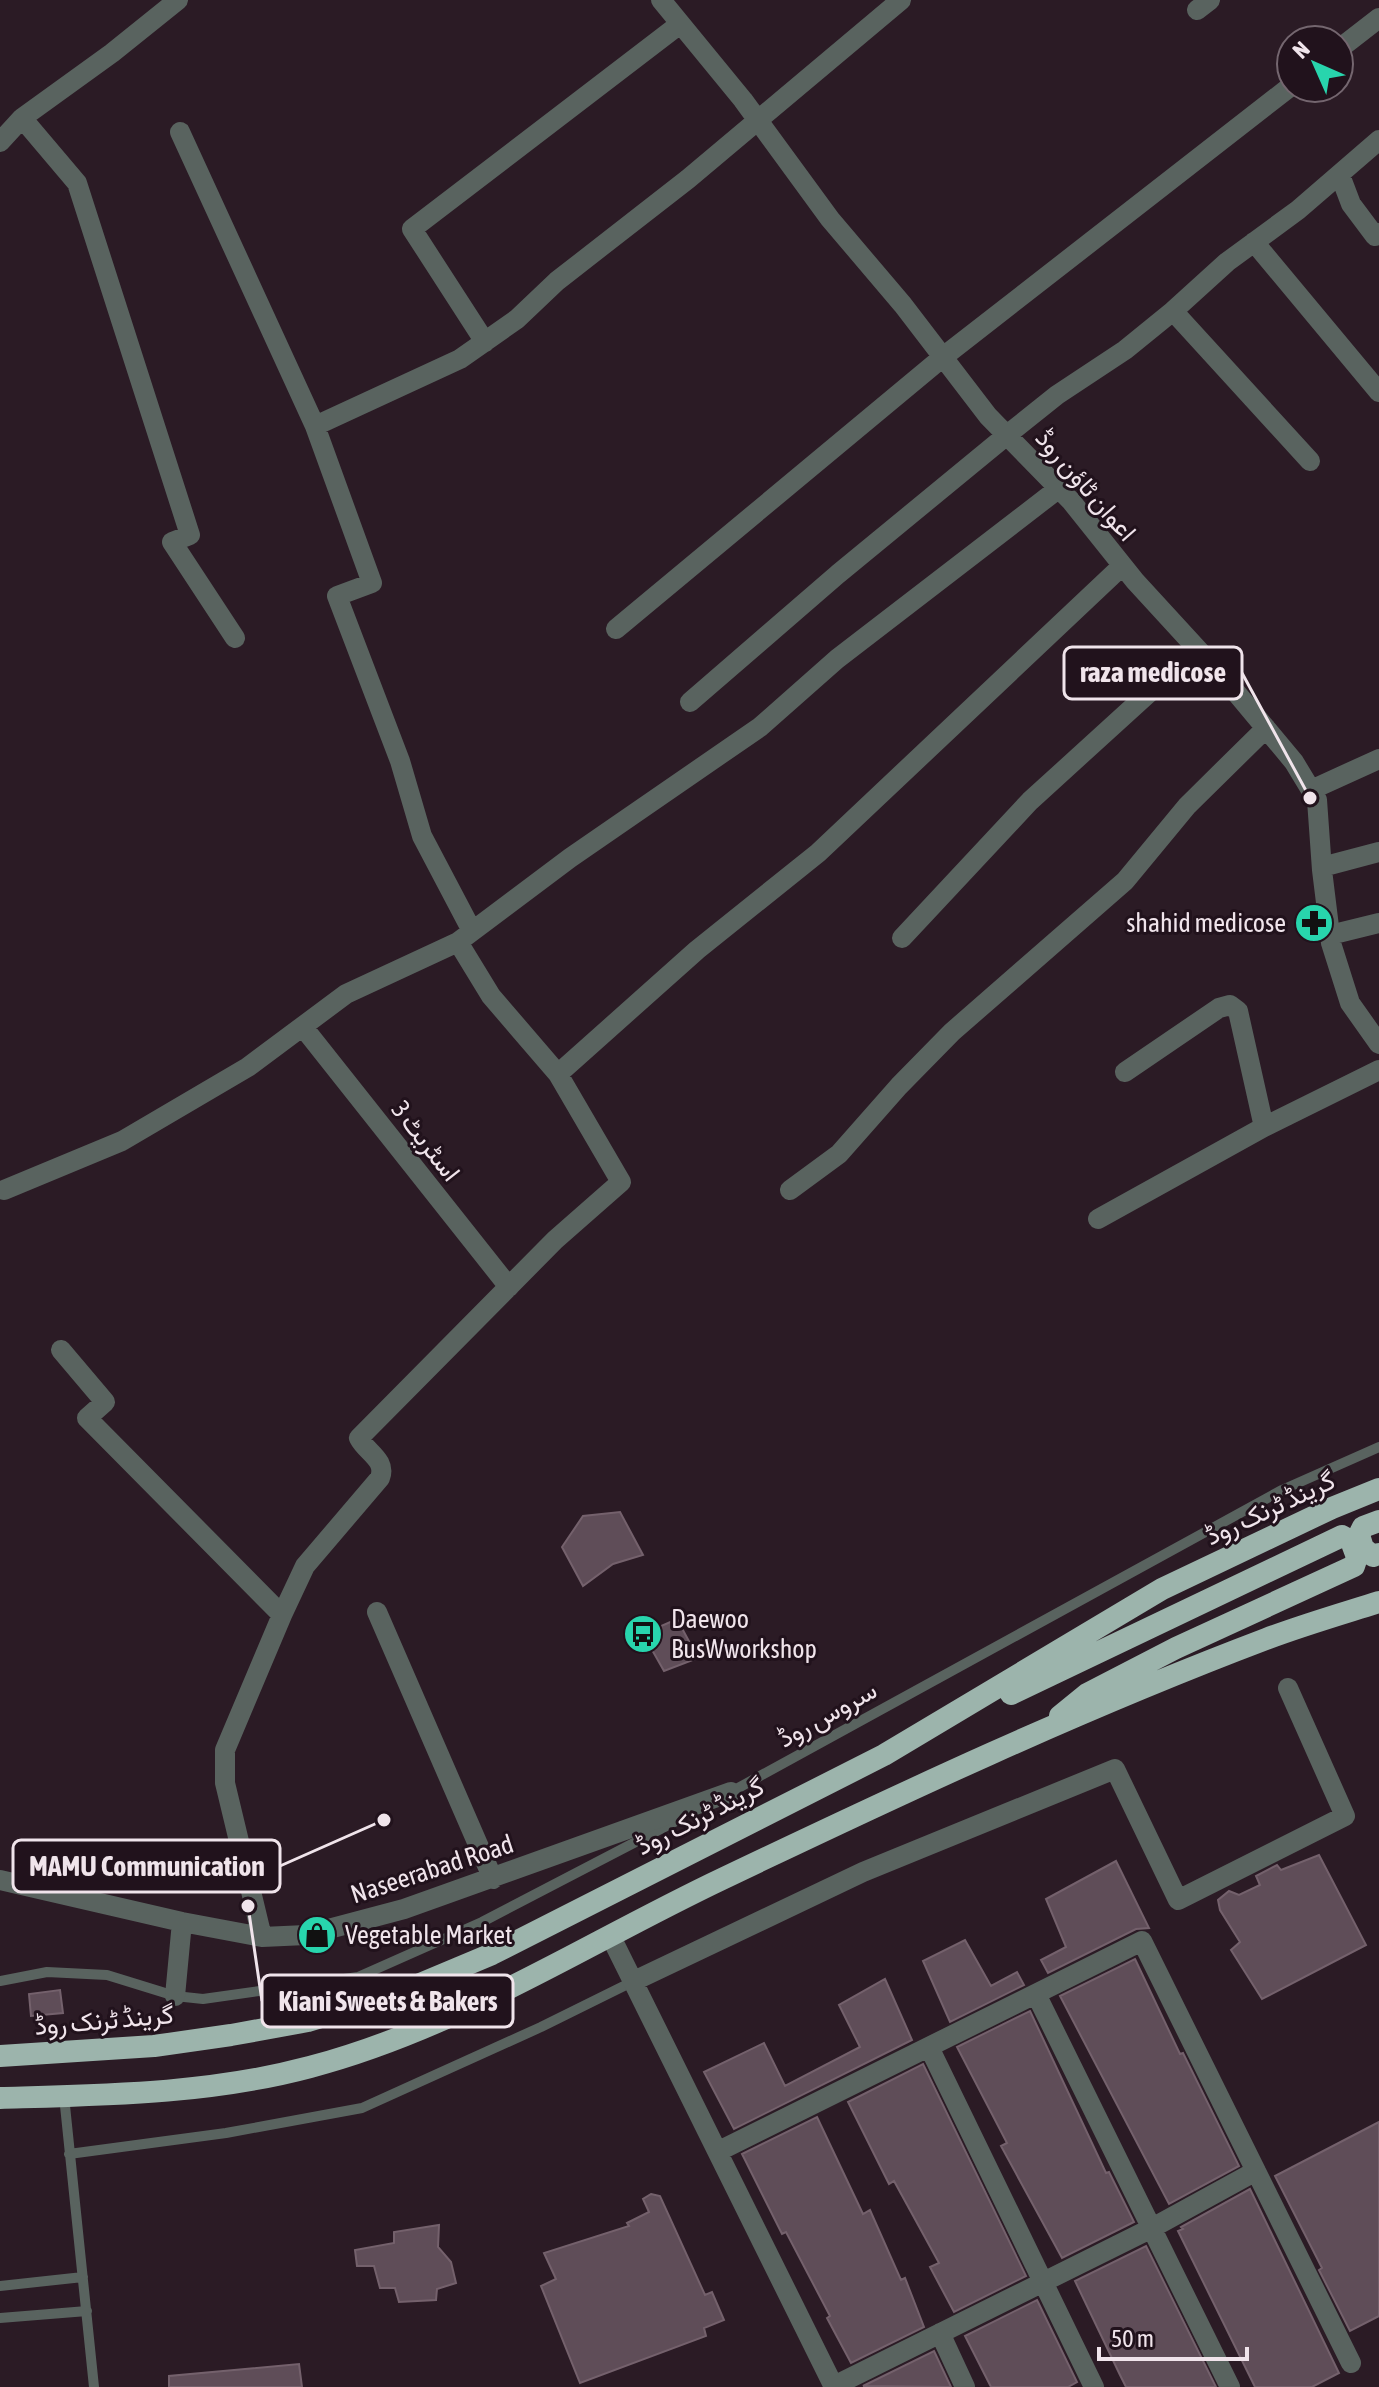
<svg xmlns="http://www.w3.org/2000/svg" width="1379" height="2387" font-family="'Asap Condensed',Vazirmatn,sans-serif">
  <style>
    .building { fill: #5f4d58; stroke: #74616c; stroke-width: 2 }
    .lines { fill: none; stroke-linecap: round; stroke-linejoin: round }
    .service { stroke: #59635f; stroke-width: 10 }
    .minor { stroke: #59635f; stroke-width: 20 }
    .trunk { stroke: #9cb4ac; stroke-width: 22 }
    .labels { text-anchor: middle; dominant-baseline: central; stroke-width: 6; stroke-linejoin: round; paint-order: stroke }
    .street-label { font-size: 26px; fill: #f0e4eb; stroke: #21121c }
    .poi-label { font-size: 26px; fill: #f0e4eb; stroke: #21121c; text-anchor: start }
    .leader { fill: none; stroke: #f0e4eb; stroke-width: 3 }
    .callout-dot { fill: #f0e4eb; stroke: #21121c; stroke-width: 3 }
    .callout { fill: #21121c; stroke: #f0e4eb; stroke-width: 3 }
    .callout-label { font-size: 28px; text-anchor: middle; font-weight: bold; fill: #f0e4eb }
  </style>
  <rect width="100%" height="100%" fill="#2b1b25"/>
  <path class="building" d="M620 1512 643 1555 613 1564 583 1586 562 1547 583 1516Z
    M677 1619 698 1658 664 1671 643 1634Z
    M1319 1855 1366 1945 1262 1999 1231 1950 1240 1942 1220 1910 1218 1900 1229 1891 1239 1895 1260 1885 1256 1876 1277 1865 1281 1870Z
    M1116 1861 1149 1928 1136 1929 1048 1973 1041 1960 1066 1947 1046 1899Z
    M965 1940 991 1986 1017 1972 1024 1985 950 2022 923 1961Z
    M1135 1959 1180 2054 1183 2053 1239 2166 1169 2204 1060 1996Z
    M885 1979 912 2040 734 2129 704 2072 764 2043 785 2086 860 2047 839 2005Z
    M60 1990 63 2013 31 2016 29 1994Z
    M1030 2011 1106 2173 1109 2172 1134 2222 1062 2258 1001 2146 1007 2143 957 2047Z
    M923 2064 1026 2276 954 2312 930 2267 939 2263 894 2181 889 2184 848 2102Z
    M817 2117 863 2214 870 2210 901 2280 905 2278 924 2327 851 2363 827 2318 830 2316 786 2232 782 2234 742 2154Z
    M1379 2122V2316L1350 2331 1319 2270 1322 2268 1275 2176Z
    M1250 2189 1339 2373 1312 2387H1255L1178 2231 1183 2229 1181 2227Z
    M651 2194 660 2196 705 2295 712 2292 724 2320 704 2328 706 2336 580 2383 541 2286 556 2279 544 2253 629 2226 627 2223 649 2212 643 2199Z
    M439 2225 438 2247 451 2262 456 2283 437 2289 436 2300 399 2302 395 2288H380L374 2266H357L355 2250 394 2243V2232Z
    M1146 2246 1216 2387H1126L1120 2375 1075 2281Z
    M1037 2300 1077 2382 1068 2387H991L965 2336Z
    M934 2351 951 2387 863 2386Z
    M299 2364 302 2387H169V2376Z"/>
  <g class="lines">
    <path class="service" d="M729 1793 1282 1490 1379 1447
      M0 1981 47 1972 107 1975 175 1996 203 1999 358 1977 482 1922 676 1821
      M64 2096 94 2387
      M69 2154 226 2133 362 2108 541 2027 634 1981
      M0 2286 83 2277
      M0 2318 87 2311"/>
    <path class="minor" d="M178 0 112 53 22 118 77 183 190 535 172 542 235 638
      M661 0 743 100 830 219 903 305 988 416 1071 501 1135 581 1224 678 1294 762 1317 800 1322 870 1331 943 1350 1003 1379 1044
      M1197 10 1210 0
      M1339 49 1379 18
      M180 132 315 426 372 583 337 596 400 761 422 836 472 931
      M0 142 22 118
      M1340 175 1351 204 1375 236 1379 233
      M1254 242 1379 392
      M1173 311 1310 461
      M485 342 412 229 680 24
      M315 426 460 359 517 319 557 281 688 179 901 0
      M616 629 943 357 1291 86
      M690 702 838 574 1007 435 1057 395 1125 350 1173 311 1227 262 1298 210 1379 140
      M1311 790 1379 759
      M1322 867 1379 852
      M1330 935 1379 923
      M902 938 1030 801 1197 649
      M458 942 491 996 558 1074
      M303 1027 509 1287
      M1125 1072 1219 1008 1230 1005 1238 1011 1264 1127
      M4 1190 122 1141 248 1067 346 994 458 942 570 858 760 727 837 659 1058 489
      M790 1190 839 1154 899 1086 952 1032 1125 881 1187 806 1266 728
      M1098 1219 1264 1127 1379 1070
      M61 1350 105 1402 87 1418 282 1615
      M377 1612 493 1879
      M0 1880 182 1922 262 1937 306 1935 404 1909 731 1792
      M262 1937 225 1783V1750L282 1615 305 1566 380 1478C387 1460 366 1452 359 1438L555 1240 621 1182 558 1074 697 950 818 853 1122 566
      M611 1937 834 2387
      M634 1981 863 1872 1115 1769 1178 1900 1345 1816 1288 1688
      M1036 1994 1230 2387
      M175 1996 182 1922
      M929 2047 1094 2387
      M719 2151 1142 1941 1351 2363
      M940 2333 965 2387
      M834 2386 1152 2228 1256 2171"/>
    <path class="trunk" d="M1379 1521 1363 1527 1359 1535 1363 1548 1373 1556 1379 1554
      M1011 1694 1342 1536 1351 1541 1357 1557 1354 1566 1176 1648 1087 1694 1060 1716
      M0 2056 154 2046 231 2035 308 2021 399 1993 492 1954 884 1755 1162 1589 1332 1508 1379 1489
      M0 2098C104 2095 209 2094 310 2067 458 2028 585 1944 722 1879 900 1794 1081 1709 1266 1639 1303 1625 1341 1614 1379 1602"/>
  </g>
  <defs>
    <g id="pharmacy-disc" transform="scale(2)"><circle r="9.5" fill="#28d5ad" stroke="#21121c"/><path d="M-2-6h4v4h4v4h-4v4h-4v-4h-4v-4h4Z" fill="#111"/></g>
    <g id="bus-disc" transform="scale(2)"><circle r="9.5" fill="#28d5ad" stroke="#21121c"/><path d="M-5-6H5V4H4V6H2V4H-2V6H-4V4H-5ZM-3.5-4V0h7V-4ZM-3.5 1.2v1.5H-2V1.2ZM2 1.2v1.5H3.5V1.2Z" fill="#111"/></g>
    <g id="shop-disc" transform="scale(2)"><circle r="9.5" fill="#28d5ad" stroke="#21121c"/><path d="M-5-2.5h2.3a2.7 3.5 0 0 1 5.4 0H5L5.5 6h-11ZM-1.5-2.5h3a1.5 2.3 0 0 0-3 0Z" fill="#111"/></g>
  </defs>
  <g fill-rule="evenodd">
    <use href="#pharmacy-disc" x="1314" y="923"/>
    <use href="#bus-disc" x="643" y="1634"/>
    <use href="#shop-disc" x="317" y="1935"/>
  </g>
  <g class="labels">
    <g class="street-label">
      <text transform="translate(1086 485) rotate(49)">اعوان ٹاؤن روڈ</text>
      <text transform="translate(426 1141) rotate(52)">اسٹریٹ 3</text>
      <text transform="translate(1270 1508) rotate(-25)">گرینڈ ٹرنک روڈ</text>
      <text transform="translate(827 1714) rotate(-29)">سروس روڈ</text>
      <text transform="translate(700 1816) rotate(-27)">گرینڈ ٹرنک روڈ</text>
      <text transform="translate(432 1869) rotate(-18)">Naseerabad Road</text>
      <text transform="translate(104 2020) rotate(-5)">گرینڈ ٹرنک روڈ</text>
    </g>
    <g class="poi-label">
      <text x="1286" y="923" text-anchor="end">shahid medicose</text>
      <text x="671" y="1619">Daewoo<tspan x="671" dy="30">BusWworkshop</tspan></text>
      <text x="345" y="1935">Vegetable Market</text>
    </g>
  </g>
  <path class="leader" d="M1310 798L1242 673M384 1820L280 1866M248 1906L262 2001"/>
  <g class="callout-dot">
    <circle cx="1310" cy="798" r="8"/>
    <circle cx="384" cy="1820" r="8"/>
    <circle cx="248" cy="1906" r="8"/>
  </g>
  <g class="callout">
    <rect x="1064" y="647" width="178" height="52" rx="8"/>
    <rect x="13" y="1840" width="267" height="52" rx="8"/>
    <rect x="262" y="1975" width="251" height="52" rx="8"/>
  </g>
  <g class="callout-label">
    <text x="1153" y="682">raza medicose</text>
    <text x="147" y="1876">MAMU Communication</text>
    <text x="388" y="2011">Kiani Sweets &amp; Bakers</text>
  </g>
  <g transform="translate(1315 64) rotate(315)"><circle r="38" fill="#21121c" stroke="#74666f" stroke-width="2"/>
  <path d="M0-6L14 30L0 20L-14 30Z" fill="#28d5ad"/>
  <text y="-12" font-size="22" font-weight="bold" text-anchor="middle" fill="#f0e4eb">N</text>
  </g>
  <path d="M1099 2347v12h148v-12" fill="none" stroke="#f0e4eb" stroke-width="4"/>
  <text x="1111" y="2347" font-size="24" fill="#f0e4eb" stroke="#21121c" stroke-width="6" paint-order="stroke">50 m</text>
</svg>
